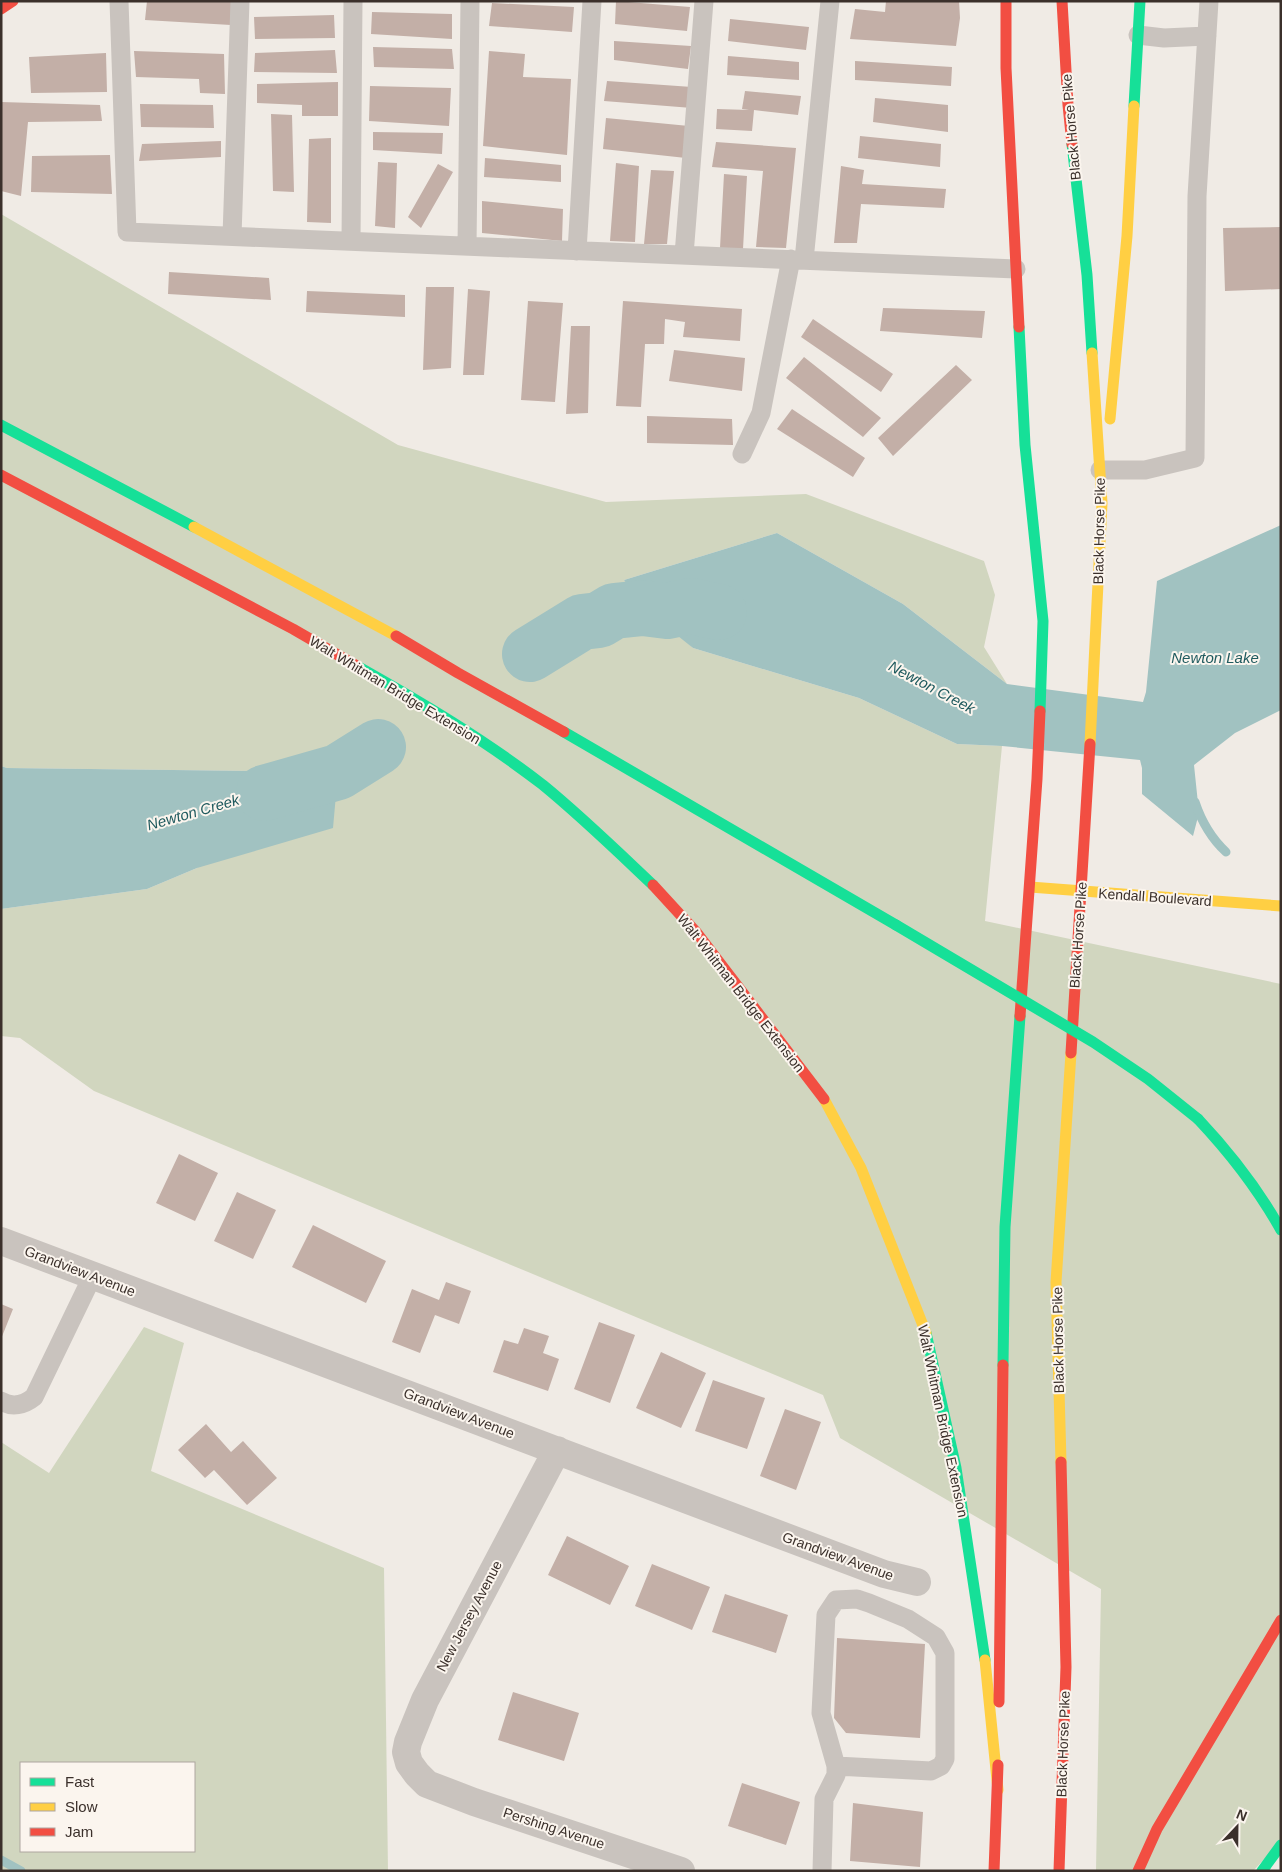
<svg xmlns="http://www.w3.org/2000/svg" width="1282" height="1872" font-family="Helvetica,sans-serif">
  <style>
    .green { fill: #d1d6bf; fill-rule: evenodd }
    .water { fill: #a1c2c1 }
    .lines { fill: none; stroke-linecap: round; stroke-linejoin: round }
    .stream { stroke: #a1c2c1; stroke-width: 9 }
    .river { stroke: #a1c2c1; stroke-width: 56 }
    .building { fill: #c3afa7 }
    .lane { stroke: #c9c3be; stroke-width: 19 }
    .street { stroke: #c9c3be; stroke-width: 28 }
    .fast { stroke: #16e098; stroke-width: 11 }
    .slow { stroke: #ffcf43; stroke-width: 11 }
    .jam { stroke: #f24e42; stroke-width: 11 }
    .fast-bridge { stroke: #16e098; stroke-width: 11 }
    .labels { text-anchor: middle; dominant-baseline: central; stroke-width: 4; stroke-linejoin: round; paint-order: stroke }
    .street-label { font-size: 14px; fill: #3b302b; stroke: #fbf5ee }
    .water-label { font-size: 15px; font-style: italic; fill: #1f5a5e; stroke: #fbf5ee }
  </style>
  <rect width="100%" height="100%" fill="#f0ebe5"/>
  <path class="green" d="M1 214 398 445 606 502 806 494 984 561 995 595 984 647 1007 684 903 604 777 533 624 580 693 648 859 698 957 744 1002 746 985 921 1281 984V1841L1253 1871H1096L1101 1589 840 1438 823 1395 94 1091 20 1038 1 1036V909L147 889 197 868 338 772 7 768 1 766Z
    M144 1327 184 1343 151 1471 384 1568 388 1871H1V1442L49 1473ZM21 1763H194V1851H21Z"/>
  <path class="water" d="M1281 525V710L1235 733 1194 765 1199 813 1193 836 1142 794V768L1140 760 1002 746 957 744 859 698 693 648 643 608 624 580 777 533 903 604 1007 684 1143 702 1146 692 1157 581Z
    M1 766 7 768 338 772 333 828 197 868 147 889 1 909Z"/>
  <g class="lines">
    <path class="stream" d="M1195 802C1201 820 1212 839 1226 852
      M1 1860 21 1871"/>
    <path class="river" d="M530 654 582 622 599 620 614 611 643 608 667 611 691 606 719 612
      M264 793 338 772 378 747"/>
  </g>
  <path class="building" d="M147 1H232L231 25 145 20Z
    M616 1 690 7 687 31 615 24Z
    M886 1H959L960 18 956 46 850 39 855 9 885 12Z
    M492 3 574 7 572 32 489 26Z
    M372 12 452 14V39L371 34Z
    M334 15 335 38 255 39 254 17Z
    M730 19 809 27 806 50 728 41Z
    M614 41 691 46 688 69 614 60Z
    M373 47 452 49 454 69 374 67Z
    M335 50 337 73 254 72 255 53Z
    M134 51 224 54 225 94 200 93 199 79 136 77Z
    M489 51 525 54 523 77 571 79 567 155 483 146Z
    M106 53 107 92 31 93 29 57Z
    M728 56 799 62V80L727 75Z
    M855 61 952 67 951 86 855 80Z
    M607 81 692 87V108L604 101Z
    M338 82V116H302V105L257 103V84Z
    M370 86 451 88 449 126 369 121Z
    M745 91 801 96 798 115 754 110 752 131 716 129 717 109 749 110 742 109Z
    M875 98 948 105V132L873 122Z
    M1 102 100 105 102 121 28 122 21 196 1 191Z
    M140 104 213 105 214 128 141 127Z
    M271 114 292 115 294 192 273 191Z
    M606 118 689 126 686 158 603 149Z
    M373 132 443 133 442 154 373 150Z
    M860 136 941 144 940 167 858 158Z
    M331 138V223L307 222 309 139Z
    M221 141V157L139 161 142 144Z
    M716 142 796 148 786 248 756 247 763 171 712 167Z
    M110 155 112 194 31 192 32 156Z
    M485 158 561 165V182L484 177Z
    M378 162 397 163 395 228 375 226Z
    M616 163 639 166 635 242 610 241Z
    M438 164 453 172 421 228 408 217Z
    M841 166 864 170 862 184 946 189 944 208 861 204 857 243H834Z
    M651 170 674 171 667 244H644Z
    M724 174 747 176 743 249 720 248Z
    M482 201 563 209 562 241 482 233Z
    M1281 227V289L1225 291 1223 228Z
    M169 272 269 278 271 300 168 294Z
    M426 287H454L451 368 423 370Z
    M468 289 490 291 484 375H463Z
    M307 291 405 295V317L306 312Z
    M528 301 563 303 555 402 521 400Z
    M623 301 742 309 740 341 683 337 685 322 665 319 664 344H645L641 407 616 406Z
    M883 308 985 311 982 338 880 331Z
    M813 319 893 374 881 392 801 337Z
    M571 326H590L588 413 566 414Z
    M674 350 745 358 742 391 669 381Z
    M804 357 881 418 863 437 786 378Z
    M956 365 972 380 893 456 878 438Z
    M792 409 865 458 853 477 777 429Z
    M647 416 732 419 733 445 647 443Z
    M179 1154 218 1173 195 1221 156 1203Z
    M237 1192 276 1210 253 1259 214 1241Z
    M313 1225 386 1261 366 1303 292 1267Z
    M446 1282 471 1291 459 1324 435 1315 420 1353 392 1342 412 1289 439 1300Z
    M1 1304 13 1309 1 1339Z
    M599 1322 635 1335 610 1403 574 1389Z
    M524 1328 549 1336 543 1353 559 1359 548 1391 493 1372 504 1340 518 1344Z
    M661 1352 706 1373 681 1428 636 1408Z
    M713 1380 765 1398 747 1449 695 1431Z
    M785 1409 821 1422 796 1490 760 1476Z
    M206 1424 231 1452 243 1441 277 1478 247 1505 214 1470 205 1478 178 1450Z
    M567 1536 629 1566 610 1605 548 1575Z
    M652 1564 710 1587 692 1630 635 1606Z
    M725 1594 788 1615 776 1653 712 1632Z
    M837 1638 925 1644 920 1738 846 1733 834 1718Z
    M513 1692 579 1713 564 1761 498 1740Z
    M742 1783 800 1802 786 1845 728 1826Z
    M853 1803 923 1812 920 1867 850 1861Z"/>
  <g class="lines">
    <path class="lane" d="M119 1 127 232 1016 269
      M1138 35 1164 38 1207 36
      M232 236 240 1
      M351 241 353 1
      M467 246 470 1
      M577 251 592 1
      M684 255 704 1
      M804 260 830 1
      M742 454 761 413 791 259
      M1100 470H1145L1195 458 1197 196 1209 1
      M1 1401C12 1408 24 1405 34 1397L93 1275
      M822 1871 824 1799 836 1775V1766L821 1713 826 1615 836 1600 857 1599 869 1603 908 1619 936 1637 945 1653V1759L941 1766 931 1771 836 1766"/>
    <path class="street" d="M1 1241 884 1574 917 1582
      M557 1450 425 1700 408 1742 406 1752 409 1763 417 1774 427 1784 474 1802 681 1871"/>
    <path class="fast" d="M1134 106 1140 1
      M1072 144 1087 275 1092 353
      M1019 327 1025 445 1043 621 1040 711
      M1 425 194 527
      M357 666C421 702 485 740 543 785 581 816 617 851 653 885
      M564 732 896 925
      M1198 1119C1230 1153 1258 1189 1281 1230
      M926 1333 956 1468 985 1660
      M1003 1365 1005 1227 1020 1016
      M1262 1871 1281 1845"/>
    <path class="slow" d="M1110 419 1127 236 1134 106
      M194 527 396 636
      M1090 744 1102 503 1092 353
      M1030 887 1281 906
      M824 1099 861 1168 926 1333
      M1061 1462 1056 1282 1071 1053
      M985 1660 998 1790"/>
    <path class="jam" d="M1006 1V68L1019 327
      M1062 1 1068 105 1072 144
      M1 9 13 1
      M1 475 293 629 357 666
      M396 636 458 673 564 732
      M653 885 697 933 824 1099
      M1020 1016 1037 779 1040 711
      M1071 1053 1090 744
      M999 1702 1003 1365
      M994 1871 998 1765
      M1059 1871 1066 1667 1061 1462
      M1138 1871 1157 1829 1281 1620"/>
    <path class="fast-bridge" d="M896 925 1093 1042 1148 1079 1198 1119"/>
  </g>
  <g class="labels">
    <g class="street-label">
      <text transform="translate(1071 127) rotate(-95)">Black Horse Pike</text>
      <text transform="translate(1099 531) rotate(-89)">Black Horse Pike</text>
      <text transform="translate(395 690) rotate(31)">Walt Whitman Bridge Extension</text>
      <text transform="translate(1155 897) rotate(4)">Kendall Boulevard</text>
      <text transform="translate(1078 935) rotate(-86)">Black Horse Pike</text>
      <text transform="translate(741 993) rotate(52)">Walt Whitman Bridge Extension</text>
      <text transform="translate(80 1271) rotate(21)">Grandview Avenue</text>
      <text transform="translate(1058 1340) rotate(-91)">Black Horse Pike</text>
      <text transform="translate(459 1413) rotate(21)">Grandview Avenue</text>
      <text transform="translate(943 1421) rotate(78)">Walt Whitman Bridge Extension</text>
      <text transform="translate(838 1556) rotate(20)">Grandview Avenue</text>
      <text transform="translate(469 1616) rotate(-62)">New Jersey Avenue</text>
      <text transform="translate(1063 1744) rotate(-88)">Black Horse Pike</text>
      <text transform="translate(554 1828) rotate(18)">Pershing Avenue</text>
    </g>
    <g class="water-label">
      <text x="1215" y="657">Newton Lake</text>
      <text transform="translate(932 687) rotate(28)">Newton Creek</text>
      <text transform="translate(193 812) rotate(-16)">Newton Creek</text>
    </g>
  </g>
  <rect width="1282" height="1872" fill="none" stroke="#3b302b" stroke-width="5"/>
  <rect x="20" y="1762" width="175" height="90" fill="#fbf5ee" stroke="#aea6a0"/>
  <rect x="30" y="1778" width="25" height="8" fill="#16e098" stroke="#aea6a0"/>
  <text x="65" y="1787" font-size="15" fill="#3b302b">Fast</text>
  <rect x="30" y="1803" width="25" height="8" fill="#ffcf43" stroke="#aea6a0"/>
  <text x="65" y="1812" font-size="15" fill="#3b302b">Slow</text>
  <rect x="30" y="1828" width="25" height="8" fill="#f24e42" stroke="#aea6a0"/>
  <text x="65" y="1837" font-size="15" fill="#3b302b">Jam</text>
  <g transform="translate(1237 1827) rotate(22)" stroke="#fbf5ee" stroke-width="4" paint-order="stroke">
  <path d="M0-4L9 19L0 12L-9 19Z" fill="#3b302b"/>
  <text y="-8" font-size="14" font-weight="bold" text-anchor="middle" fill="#3b302b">N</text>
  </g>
</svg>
